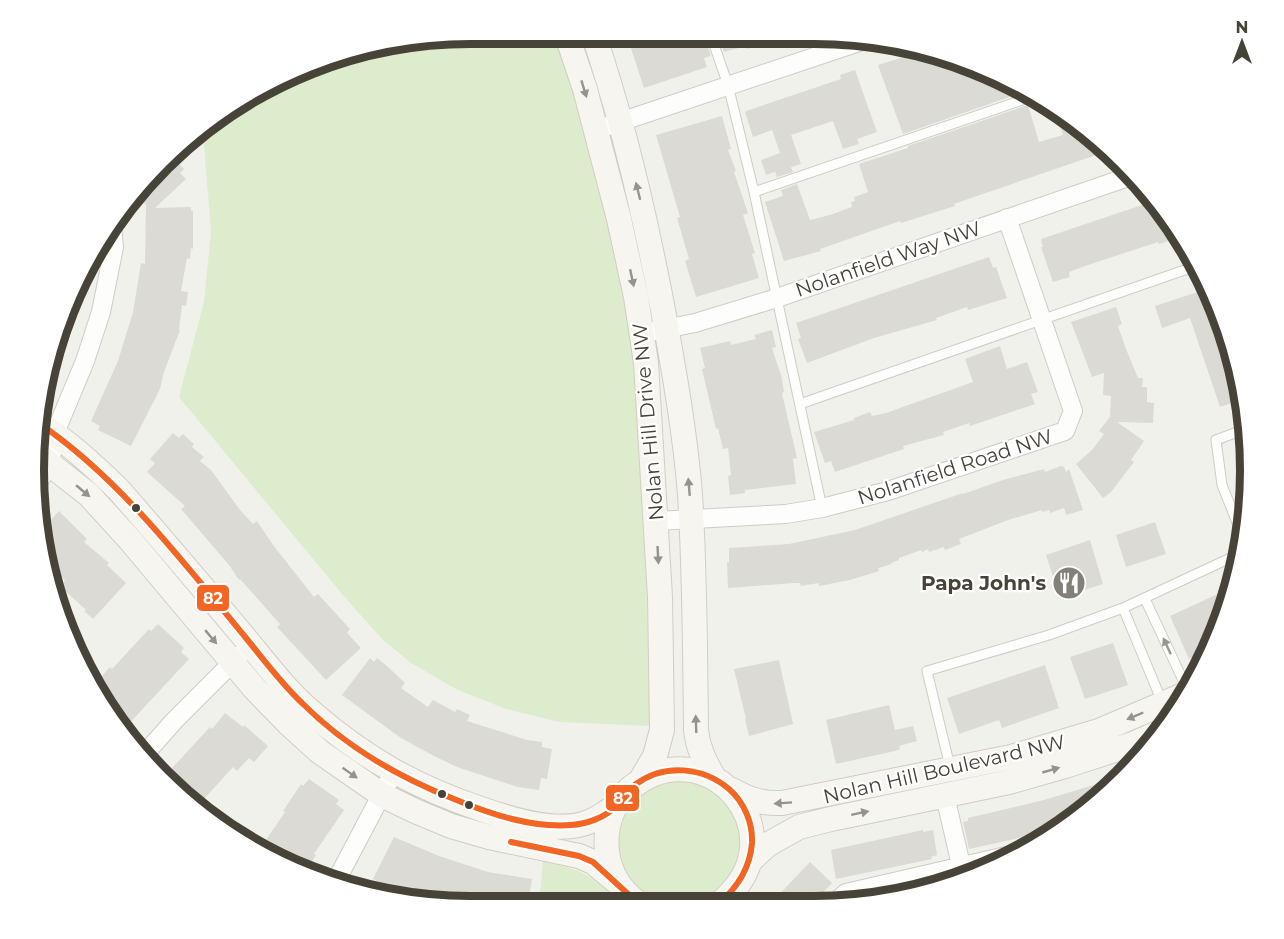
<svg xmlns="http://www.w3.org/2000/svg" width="1284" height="939" font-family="Montserrat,sans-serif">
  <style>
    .green { fill: #dceccd }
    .building { fill: #dbdad4 }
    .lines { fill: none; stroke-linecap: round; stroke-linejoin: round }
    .lane-casing { stroke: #cdccc7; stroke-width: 11 }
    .street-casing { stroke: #cdccc7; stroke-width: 20 }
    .secondary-casing { stroke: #d0cec3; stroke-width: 26 }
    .lane { stroke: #fdfdfc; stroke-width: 9 }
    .street { stroke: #fdfdfc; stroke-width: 18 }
    .secondary { stroke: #f7f5ef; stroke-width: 24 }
    .bus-1-casing { stroke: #fff; stroke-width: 10 }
    .bus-1 { stroke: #f26522; stroke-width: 6 }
    .oneway { fill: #97938a }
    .oneway2 { fill: #999790 }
    .bus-dot { fill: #484338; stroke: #fff; stroke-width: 2 }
    .labels { text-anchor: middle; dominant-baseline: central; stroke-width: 4.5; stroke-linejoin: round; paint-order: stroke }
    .street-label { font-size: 20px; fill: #484338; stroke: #fff }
    .poi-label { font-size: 20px; font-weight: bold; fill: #484338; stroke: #fff; text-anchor: end }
    .rim { fill: none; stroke: #484338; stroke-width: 8 }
    .line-badge { stroke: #fff; stroke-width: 2 }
    .badge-label { font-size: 16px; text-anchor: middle; font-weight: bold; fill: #fff }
  </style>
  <rect width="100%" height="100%" fill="#f1f1ec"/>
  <path class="green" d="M469 33H554L583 119 608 218 631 339 639 413 645 521 650 726 559 722 506 709 456 689 411 663 382 639 342 594 179 397 204 302 211 231 203 133 199 131 227 106 356 48Z
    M619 843a61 61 0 1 1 122 0a61 61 0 1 1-122 0Z
    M543 861C578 869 596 875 619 904H539Z"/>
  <path class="building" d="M626 33H659L663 41 686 33H703L711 56 704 58 707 67 644 88Z
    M717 33H786V35L747 49 746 46 724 52Z
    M929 49 1024 92 903 134 878 65Z
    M855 70 877 132 857 139 859 144 843 149 833 121 791 135 801 164 791 167 793 172 777 177 775 172 766 175 761 160 780 153 772 130 753 137 745 112 746 111 841 79 840 75Z
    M1028 105 1039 142 1063 135 1053 105 1105 152 974 197 954 204 955 206 901 223 900 221 820 249 821 251 784 261 765 202 783 196 781 190 797 184 810 220 830 215 852 207 851 202 855 201 854 197 868 192 859 164 908 148V146Z
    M722 116 731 149 728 150 736 171 734 172 748 213 743 215 755 253 752 254 759 278 696 297 685 261 689 259 677 218 680 217 656 135Z
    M174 159 184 169 180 173 186 179 155 208 191 207V211H193V249L191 248 190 259 187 258 181 291 188 292 186 306 182 305 179 329 180 330 164 372 160 389 131 446 98 430 100 426 91 421 118 361 133 312 141 263 145 264 146 205 135 193Z
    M1154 201 1158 214 1166 212 1181 237 1159 244 1158 242 1088 265 1069 272 1070 277 1053 282 1041 247H1043L1041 239Z
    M989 257 993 268 996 267 1007 298 968 310 967 307 936 318 937 320 874 338 807 363 798 339 801 338 796 323Z
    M1210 288 1236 356 1243 399 1220 407 1190 318 1162 328 1155 306Z
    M1116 307 1122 324 1118 326 1126 349 1138 378H1143L1142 387H1147V402L1154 403 1153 423 1117 422 1144 441 1131 460 1134 462 1111 492 1103 498 1076 464 1092 450 1104 434 1099 431 1110 417 1111 396 1103 395 1104 373 1092 377 1071 322Z
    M772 330 776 347 772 348 781 375 784 392 782 393 797 458 793 459 796 484 745 490V493L730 495 728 476 731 475 728 448 723 449 718 428 716 429 702 369 705 368 700 348 730 341 731 345 756 339 754 335Z
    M1000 346 1007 369 1027 362 1038 392 1031 394 1035 404 970 426 969 423 943 432 944 435 903 446 904 449 835 472 831 461 825 463 814 432 854 420V418L870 412 872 416 886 413 973 382 965 359Z
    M173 433 179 438 183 434 194 444 192 447 204 457 200 461 211 470 240 510 253 524 257 521 273 545 314 597 318 594 350 629 347 633 361 648 326 680 277 627 280 624 240 579 239 580 229 565 181 509 185 506 147 472 155 463 150 459Z
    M1061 466 1064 467 1066 472 1069 469 1083 510 1066 515 1064 508 1050 513 1049 510 1042 512V510L1008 520 959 539 961 544 945 550 944 547 929 552 928 549 922 552 921 550 899 558V560L891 563 892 564 878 568 879 571 850 580 819 586V583L801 586 800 583H794L728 588 727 562H729V548L789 544 855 530 963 493V494L1003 480 1044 469 1045 472Z
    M59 511 87 539 84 542 109 563 107 565 126 583 93 619 84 611 86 610 60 586 65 580 47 564 37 528 45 520 48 523Z
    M1155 522 1166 554 1126 567 1116 535Z
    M1090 540 1103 584 1060 598 1046 555Z
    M1233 587 1228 609 1211 647 1189 659 1170 616Z
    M158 624 184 648 181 652 189 659 125 728 119 723 118 725 94 685 110 667 112 669 149 629 151 631Z
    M1113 643 1128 685 1085 699 1070 657Z
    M370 658 374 662 377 658 387 666 405 683 401 688 428 707 433 700 455 712 457 709 470 715 467 721 527 740 542 742V747L552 749 547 779 541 778 539 790 518 787 457 767 434 756 401 738 342 695Z
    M779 660 793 724 749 736 745 719H746L734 669Z
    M1045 665 1059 708 1002 728 999 720 959 734 947 698Z
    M889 705 895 730 913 726 917 741 899 746 900 749 895 751 836 764 826 720Z
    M225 713 243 727 244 725 268 746 254 762 249 758 237 771 233 767 196 808 182 798 163 778 210 727 212 729Z
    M1123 776 1080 816 1055 830 969 849 963 822 968 821V818L1044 800Z
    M309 779 339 800 336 804 344 810 314 854 316 855 305 872 276 861 262 851 268 842 266 840 285 812 283 811 301 784 303 786Z
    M923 830V832L933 830 937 855 931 857 932 859 836 879 831 850Z
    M394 837 439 856 488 872 532 879 530 892 535 893 533 904 441 905 410 900 393 892 379 885 380 882 373 879Z
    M810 862 832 883 813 903H771Z"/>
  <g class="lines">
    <g class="lane-casing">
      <path id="lane" d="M710 33 728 85 754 192 822 508
        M754 192 1034 96
        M800 404 1199 265
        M1244 540 1222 485 1216 440 1248 428
        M1145 599 1189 693
        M1123 608 1163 704 1171 718
        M950 767 927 671 1049 635 1123 608 1241 553"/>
    </g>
    <g class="street-casing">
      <path id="street" d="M608 126 865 40
        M654 331 695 323 777 298 1131 176
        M37 484 50 464 55 433 85 361 101 312 114 247 112 226
        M656 521 786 514 822 508 888 491 1065 431 1073 411 1007 218
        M143 756 174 721 241 654
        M945 796 961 865
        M335 883 394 771
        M836 902 846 893 1015 854"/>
    </g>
    <g class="secondary-casing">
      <path id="secondary" d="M566 33 585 89 619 219 636 297 646 363 660 597 662 730 655 756 641 780
        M593 33C624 123 645 216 663 310 674 371 685 432 690 494 695 573 695 651 696 730 698 749 705 762 714 778
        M37 422C67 441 92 464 118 489 159 536 199 583 239 631 262 658 284 689 311 712 365 759 417 788 484 810 513 820 561 835 591 821 599 818 606 812 614 808
        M37 454 89 495 130 540 255 689 288 723 320 752 382 795 415 811 451 826 489 837 579 856 593 862 616 881
        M730 789C748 799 761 804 782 803L1011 757 1099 731 1188 693
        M751 860 767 845 799 827 831 819 1009 782 1065 766 1133 744 1160 732
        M639 904C615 887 604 862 607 833 609 815 618 798 632 787 708 726 803 836 720 903"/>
    </g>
    <use href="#lane" class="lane"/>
    <use href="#street" class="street"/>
    <use href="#secondary" class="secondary"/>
    <g class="bus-1-casing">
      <path id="bus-1" d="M37 422C118 476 184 563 246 638 264 660 281 683 302 703 344 745 398 777 454 799 490 814 531 828 571 825 586 824 605 818 616 806 623 798 628 790 636 784 665 763 703 767 729 789 744 802 753 823 752 843 750 868 738 886 720 903
        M511 842 579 856 593 862 639 904"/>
    </g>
    <use href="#bus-1" class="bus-1"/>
  </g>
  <defs><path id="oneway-solid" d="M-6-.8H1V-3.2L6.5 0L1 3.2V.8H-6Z" transform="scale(1.5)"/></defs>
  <g class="oneway">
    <use href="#oneway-solid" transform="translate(584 89) rotate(73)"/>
    <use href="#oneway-solid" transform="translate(638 191) rotate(-104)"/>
    <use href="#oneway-solid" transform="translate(632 278) rotate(78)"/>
    <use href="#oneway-solid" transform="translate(689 487) rotate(-95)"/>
    <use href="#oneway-solid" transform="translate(83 491) rotate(40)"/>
    <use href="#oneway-solid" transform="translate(658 555) rotate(87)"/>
    <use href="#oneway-solid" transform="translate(211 637) rotate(50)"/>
    <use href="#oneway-solid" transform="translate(1135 716) rotate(157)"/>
    <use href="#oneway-solid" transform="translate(696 724) rotate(-92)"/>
    <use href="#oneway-solid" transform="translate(1051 770) rotate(-16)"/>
    <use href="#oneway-solid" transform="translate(350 773) rotate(35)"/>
    <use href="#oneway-solid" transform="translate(783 803) rotate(176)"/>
    <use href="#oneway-solid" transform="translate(860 813) rotate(-12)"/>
  </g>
  <use class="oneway2" href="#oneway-solid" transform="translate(1167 646) rotate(-115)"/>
  <defs>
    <g id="restaurant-disc" transform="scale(1.725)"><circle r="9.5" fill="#838077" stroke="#fff"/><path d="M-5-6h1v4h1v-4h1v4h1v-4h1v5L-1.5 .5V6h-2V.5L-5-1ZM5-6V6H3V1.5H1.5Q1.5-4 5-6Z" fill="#fff"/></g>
  </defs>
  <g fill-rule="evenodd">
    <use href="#restaurant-disc" x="1069" y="583"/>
  </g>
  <g class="bus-dot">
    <circle cx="136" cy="508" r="5"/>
    <circle cx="442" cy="794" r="5"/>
    <circle cx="469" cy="805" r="5"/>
  </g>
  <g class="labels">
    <g class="street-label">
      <text transform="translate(888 259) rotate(-19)">Nolanfield Way NW</text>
      <text transform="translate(648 422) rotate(-95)">Nolan Hill Drive NW</text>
      <text transform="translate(955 467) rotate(-18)">Nolanfield Road NW</text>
      <text transform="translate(944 769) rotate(-13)">Nolan Hill Boulevard NW</text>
    </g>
    <g class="poi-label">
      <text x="1046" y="583">Papa John's</text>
    </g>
  </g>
  <path d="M0 0H1284V939H0ZM470 44H814A426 426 0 0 1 1240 470V470A426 426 0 0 1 814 896H470A426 426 0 0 1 44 470V470A426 426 0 0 1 470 44Z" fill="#fff" fill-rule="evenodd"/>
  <path class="rim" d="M470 44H814A426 426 0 0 1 1240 470V470A426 426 0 0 1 814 896H470A426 426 0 0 1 44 470V470A426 426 0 0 1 470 44Z"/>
  <g class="line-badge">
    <rect x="196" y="584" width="34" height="28" rx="6" fill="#f26522"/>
    <rect x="605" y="784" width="35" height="28" rx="6" fill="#f26522"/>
  </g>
  <g class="badge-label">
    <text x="213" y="604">82</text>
    <text x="623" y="804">82</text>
  </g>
  <g transform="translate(1242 42)" stroke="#ffffff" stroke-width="4.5" paint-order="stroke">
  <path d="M0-4.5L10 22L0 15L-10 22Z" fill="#484338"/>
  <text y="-9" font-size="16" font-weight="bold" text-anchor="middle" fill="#484338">N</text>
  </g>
</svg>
